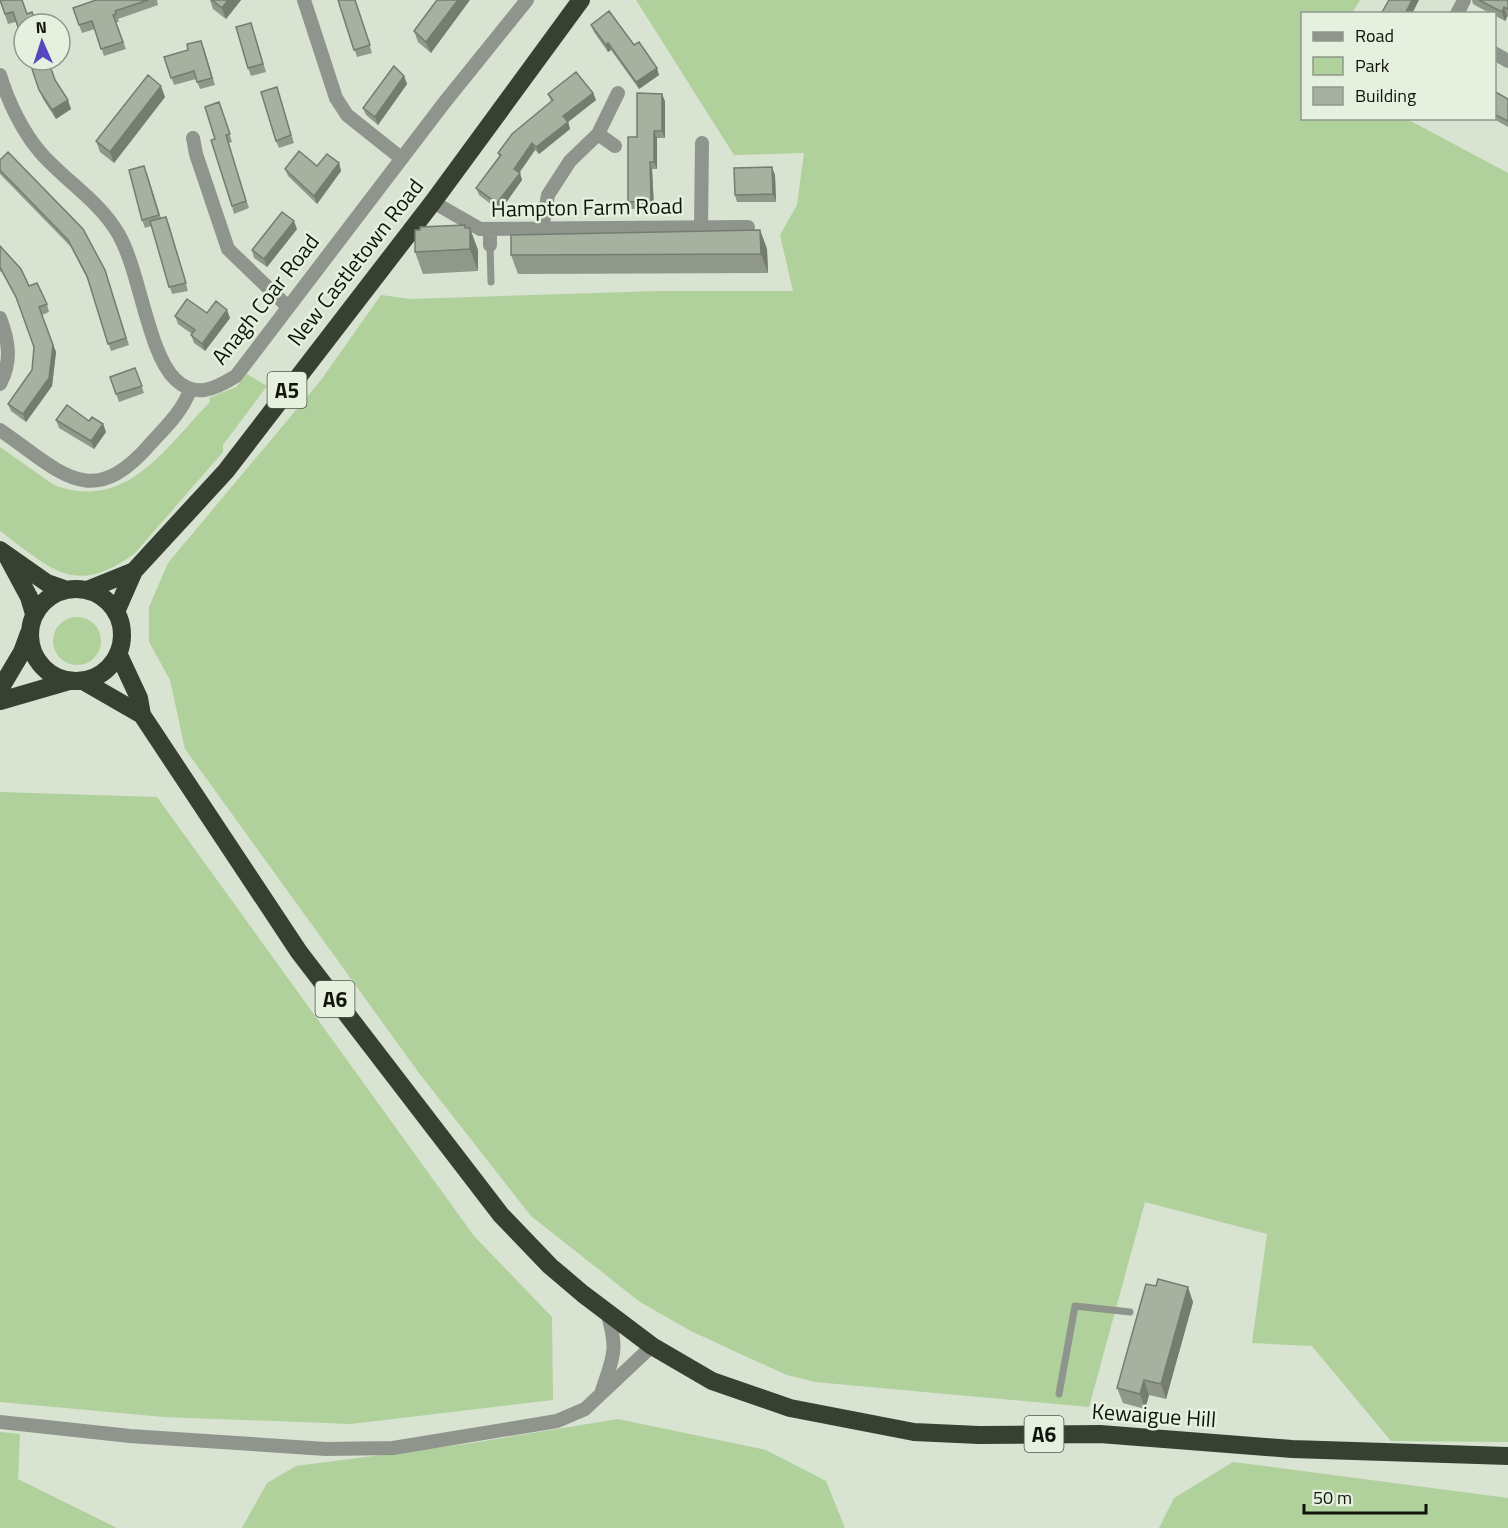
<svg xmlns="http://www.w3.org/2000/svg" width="1508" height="1528" font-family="'Titillium Web',sans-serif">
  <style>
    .green { fill: #b0d09c }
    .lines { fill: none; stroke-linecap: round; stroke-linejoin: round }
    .lane { stroke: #8f948c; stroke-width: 7 }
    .street { stroke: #8f948c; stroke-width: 14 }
    .highway { stroke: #374132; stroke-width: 18 }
    .wall { fill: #90988a }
    .shaded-wall { fill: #757c70 }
    .building { fill: #a7b1a0; stroke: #757c70; stroke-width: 1.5 }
    .labels { text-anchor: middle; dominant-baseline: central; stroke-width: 5; stroke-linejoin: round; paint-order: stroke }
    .shield { fill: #e5f0de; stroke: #50564c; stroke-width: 1.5 }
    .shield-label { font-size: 21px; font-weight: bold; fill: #10140d }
    .street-label { font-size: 22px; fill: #10140d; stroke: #e5f0de }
  </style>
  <rect width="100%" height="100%" fill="#d8e3d1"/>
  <path class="green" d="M636 0H1360L1352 13 1302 14V118L1407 119 1508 173V1442L1391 1441 1312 1346 1252 1343 1267 1234 1145 1202 1089 1407 815 1382 787 1375 747 1357 691 1331 640 1302 531 1216 419 1073 185 749 170 680 149 642V607L168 563 321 380 381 295 411 299 659 291H793L780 235 797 205 804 153 734 155Z
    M247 374 267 386 223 445V452L135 553C74 598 52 569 0 531V447L54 485C127 512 165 448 210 402L209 398 236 387Z
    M53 641a24 24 0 1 1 48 0a24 24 0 1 1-48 0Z
    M0 792 157 797 474 1236 552 1317 553 1400 351 1424 164 1417 0 1402Z
    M618 1419 766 1450 826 1481 845 1528H242L267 1483 296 1466 466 1444Z
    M0 1432 20 1434 18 1479 117 1528H0Z
    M1233 1462 1508 1498V1528H1159L1174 1498Z"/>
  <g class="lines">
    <path class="lane" d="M490 245 491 282
      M1059 1394 1075 1306 1130 1312"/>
    <path class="street" d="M304 0 336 98 347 115 401 158
      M1457 14 1464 0
      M1494 53 1508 61
      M0 75C8 101 22 131 40 152 65 181 100 201 119 235 140 272 148 353 175 379 195 399 215 389 236 376L444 103 527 0
      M598 134 615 146
      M193 138 196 154 228 249 288 307
      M433 202 480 229 748 227
      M701 227 702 143
      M542 229 548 195 570 161 598 134 618 93
      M490 245V229
      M0 318C9 341 12 362 0 384
      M0 430C60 471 91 514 152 442 167 426 183 410 190 390
      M601 1394C613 1356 619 1352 607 1312
      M0 1422 130 1436 326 1449 393 1448 557 1421 585 1409 652 1346"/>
    <path class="highway" d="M0 550 47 583 64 589
      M7 556 29 597 34 614
      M30 635a46 46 0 1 1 92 0a46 46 0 1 1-92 0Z
      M87 590 134 571
      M116 612 134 571 226 471 433 202 581 0
      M118 653 139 698 142 715 299 952 501 1215 550 1266 583 1294 652 1346 712 1381 790 1408 914 1432 979 1435 1100 1434 1292 1449 1508 1456
      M83 681 142 715
      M0 689 22 652 29 633
      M0 701 69 681"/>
  </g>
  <path class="wall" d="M0 0H22L16 22 8 24Z
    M96 0H157L158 5 118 19 119 22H116L126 49 104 56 95 29 82 33 73 8Z
    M210 0H241L226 19 213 9Z
    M338 0H355L372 53 357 57Z
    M437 0 431 53 418 42 414 31Z
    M1472 0H1508V16L1505 21 1494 15V14H1491L1473 4Z
    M251 23 266 72 251 76 248 68Z
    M591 25 634 45 659 75 639 89 611 50 608 52 594 32Z
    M204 48 215 85 200 89 196 79 174 85 164 57Z
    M29 60 56 81 71 109 56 119 43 99Z
    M404 76 407 84 378 125 366 115 363 108Z
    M277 87 294 143 279 148 276 141Z
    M1494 91 1508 99V127L1492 118H1494Z
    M593 93 596 100 568 122 570 129 539 154 535 150 519 173 522 180 500 211 479 195 476 188 499 156 498 153 551 101 548 94Z
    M165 97 114 163 100 152 96 141Z
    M665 101V138H657V169H652L654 208 631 209 628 202 637 137Z
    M219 102 232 142 228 143 249 208 234 214 215 139Z
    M0 160 105 270 129 345 111 351 89 282 71 247 0 174Z
    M339 163 341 171 317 204 288 176 285 169 317 166Z
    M147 173 161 218 169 224 188 291 172 294 151 226 145 228 142 220Z
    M775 175 776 202H737L735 195Z
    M465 225 478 250V271L423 274 415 252 420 230Z
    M297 229 267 267 254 258 252 250Z
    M760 230 767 249 768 273 518 274 511 255Z
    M0 246 29 286 47 304 49 312 42 315 56 352 52 386 26 422 11 411 8 404 32 370 34 347 19 304 1 271 0 272Z
    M207 313 230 318 205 351 194 343 191 335 192 334 178 324 175 316Z
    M135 368 144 393 119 402 110 377Z
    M56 420 89 421 103 424 106 432 94 449 59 428Z
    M1193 1302 1166 1399 1149 1395 1145 1409 1123 1403 1117 1388Z"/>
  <path class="shaded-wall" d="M228 0H241L226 19 222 8Z
    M458 0H470L431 53 426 42Z
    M1412 0H1419L1412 14H1405Z
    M1504 7 1507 16 1505 21 1502 12Z
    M608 43 611 50 608 52 606 45Z
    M657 68 659 75 639 89 636 82Z
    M404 76 407 84 378 125 375 117Z
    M161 86 165 97 114 163 110 152Z
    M593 93 596 100 568 122 570 129 539 154 536 147 563 116Z
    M662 94 665 101V138L662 131Z
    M68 100 71 109 56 119 52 110Z
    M654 131 657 138V169L654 162Z
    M532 143 535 150 517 176 514 169Z
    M650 162 652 169 654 208 651 201Z
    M339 163 341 171 317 204 314 196Z
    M772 167 775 175 776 202 773 194Z
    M520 173 522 180 500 211 497 203Z
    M294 221 297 229 267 267 264 259Z
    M465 225 470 240V228L478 250V271L470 249Z
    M760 230 767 249 768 273 761 254Z
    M227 310 230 318 205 351 202 344Z
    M53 345 56 352 52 386 26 422 23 414Z
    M103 424 106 432 94 449 91 441Z
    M1188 1287 1193 1302 1166 1399 1161 1384Z
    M1144 1380 1149 1395 1145 1409 1140 1394Z"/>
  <path class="building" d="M0 0H22L27 14 32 12 36 24H24V45L13 12 5 14Z
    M96 0H148L115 11 116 14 113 15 123 42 101 49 92 21 79 25 73 8Z
    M212 0H228L222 8Z
    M338 0H355L370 45 354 50Z
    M437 0H458L426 42 414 31Z
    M1389 0H1412L1405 14H1381Z
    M1479 0H1508V9L1504 7 1502 12Z
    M609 11 634 45 639 42 657 68 636 82 608 43 606 45 591 25Z
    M251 23 263 64 248 68 236 27Z
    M201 41 212 78 197 82 194 71 171 78 164 57 188 50 187 44Z
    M29 60H48L55 80 68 100 52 110 39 90Z
    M394 66 404 76 375 117 363 108Z
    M576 72 593 93 563 116 568 122 536 147 532 143 514 169 520 173 497 203 476 188 501 155 498 153 512 134 553 100 548 94Z
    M148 75 161 86 110 152 96 141Z
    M277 87 291 135 276 141 261 92Z
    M1494 91 1508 99V121L1494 114Z
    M637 93 662 94V131H654V162H650L651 201 628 202V137H637Z
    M219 102 230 134 226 135 246 201 232 206 211 140 215 139 205 107Z
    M299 151 317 166 327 154 339 163 314 196 285 169Z
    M8 152 83 229 105 270 126 338 108 344 87 276 68 240 0 170V160Z
    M144 166 159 215 142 220 129 170Z
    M772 167 773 194 735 195 734 168Z
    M282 212 294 221 264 259 252 250Z
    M166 217 186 283 169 287 150 221Z
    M465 225V228H470V249L415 252V230H420V227Z
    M760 230 761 254 511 255V235Z
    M0 246 21 269 29 286 37 283 47 304 39 307 53 345 49 378 23 414 8 404 32 370 34 347 16 297 0 267Z
    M187 299 207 313 216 301 227 310 202 344 191 335 195 330 175 316Z
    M135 368 142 386 116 394 110 377Z
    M67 405 89 421 92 417 103 424 91 441 56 420Z
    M1158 1279 1188 1287 1161 1384 1144 1380 1140 1394 1117 1388 1146 1284 1156 1286Z"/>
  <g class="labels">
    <g class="shield">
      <rect x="267.5" y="372" width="39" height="36" rx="4.5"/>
      <rect x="315.5" y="981" width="39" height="36" rx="4.5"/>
      <rect x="1024.5" y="1416" width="39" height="36" rx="4.5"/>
    </g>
    <g class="shield-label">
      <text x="287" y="390">A5</text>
      <text x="335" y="999">A6</text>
      <text x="1044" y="1434">A6</text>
    </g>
    <g class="street-label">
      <text transform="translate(587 207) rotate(-1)">Hampton Farm Road</text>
      <text transform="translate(355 262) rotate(-52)">New Castletown Road</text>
      <text transform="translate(265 299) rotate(-52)">Anagh Coar Road</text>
      <text transform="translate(1154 1415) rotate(4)">Kewaigue Hill</text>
    </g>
  </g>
  <rect x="1301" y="12" width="195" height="108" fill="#e5f0de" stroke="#90988a" stroke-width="1.5"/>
  <rect x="1313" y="32" width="30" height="9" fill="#8f948c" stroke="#90988a" stroke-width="1.5"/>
  <text x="1355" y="42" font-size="18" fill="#10140d">Road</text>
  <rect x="1313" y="57" width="30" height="18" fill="#b0d09c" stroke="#90988a" stroke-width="1.5"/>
  <text x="1355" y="72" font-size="18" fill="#10140d">Park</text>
  <rect x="1313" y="87" width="30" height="18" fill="#a7b1a0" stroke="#90988a" stroke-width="1.5"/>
  <text x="1355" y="102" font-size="18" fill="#10140d">Building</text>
  <g transform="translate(42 42) rotate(357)"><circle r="28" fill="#e5f0de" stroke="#90988a" stroke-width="1.5"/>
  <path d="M0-4.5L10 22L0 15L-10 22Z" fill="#5747bf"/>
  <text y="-9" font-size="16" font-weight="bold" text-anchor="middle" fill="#10140d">N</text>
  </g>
  <path d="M1304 1504v9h122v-9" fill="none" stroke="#10140d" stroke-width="3"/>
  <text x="1313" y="1504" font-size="18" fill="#10140d" stroke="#e5f0de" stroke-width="4.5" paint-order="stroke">50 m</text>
</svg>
